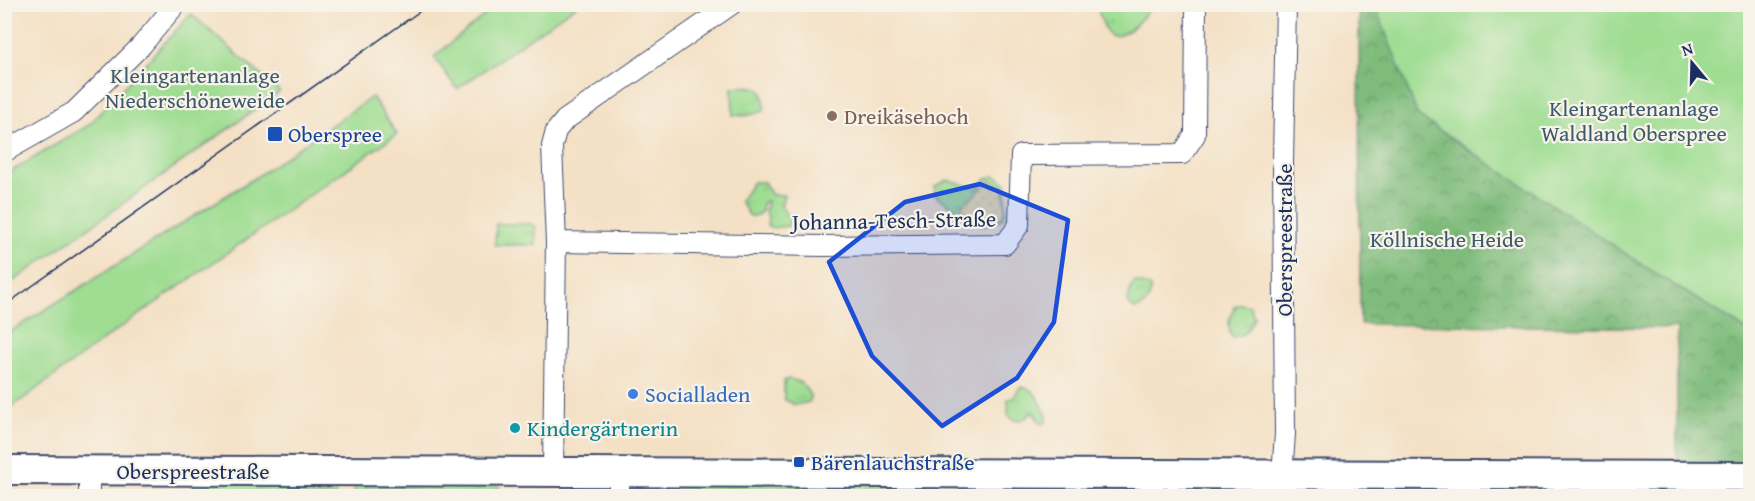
<svg xmlns="http://www.w3.org/2000/svg" width="1755" height="501" font-family="'Gentium Book Plus',serif">
  <style>
    .grass { fill: url(#grass-tufts); stroke: #5d8678; stroke-width: 1.5 }
    .forest { fill: url(#forest-crowns); stroke: #4d766d; stroke-width: 1.5 }
    .sand { fill: url(#sand-dots); stroke: #84847e; stroke-width: 1.5 }
    .garden { fill: #9fdd92; stroke: #5d8678; stroke-width: 1.5 }
    .lines { fill: none; stroke-linecap: round; stroke-linejoin: round }
    .street-casing { stroke: #3c4a6d; stroke-width: 22 }
    .secondary-casing { stroke: #3c4a6d; stroke-width: 32 }
    .street { stroke: #fff; stroke-width: 20 }
    .secondary { stroke: #fff; stroke-width: 28 }
    .tram { stroke: #1b2f5e; stroke-width: 1.5 }
    .marked { fill: #1d4ed8; fill-opacity: 0.2; stroke: #1d4ed8; stroke-width: 4.5; stroke-linejoin: round }
    .education-dot { fill: #8d6e63; stroke: #f7f3e8; stroke-width: 2 }
    .transit-dot { fill: #1a4fb4; stroke: #f7f3e8; stroke-width: 2 }
    .shop-dot { fill: #3f7fe0; stroke: #f7f3e8; stroke-width: 2 }
    .culture-dot { fill: #0f9aa8; stroke: #f7f3e8; stroke-width: 2 }
    .labels { text-anchor: middle; dominant-baseline: central; stroke-width: 4.5; stroke-linejoin: round; paint-order: stroke }
    .park-label { font-size: 22px; fill: #3c5a6b; stroke: #f7f3e8 }
    .education-label { font-size: 22px; fill: #785e54; stroke: #f7f3e8; text-anchor: start }
    .transit-label { font-size: 22px; fill: #164399; stroke: #f7f3e8; text-anchor: start }
    .street-label { font-size: 22px; fill: #1b2f5e; stroke: #f7f3e8 }
    .shop-label { font-size: 22px; fill: #366cbe; stroke: #f7f3e8; text-anchor: start }
    .culture-label { font-size: 22px; fill: #0d838f; stroke: #f7f3e8; text-anchor: start }
  </style>
  <defs>
    <pattern id="grass-tufts" width="24" height="20" patternUnits="userSpaceOnUse" patternTransform="scale(1.5)"><rect width="24" height="20" fill="#9fdd92"/><path d="M3 7l-1-3M5 7V3M7 7l1-3M15 17l-1-3M17 17v-4M19 17l1-3" fill="none" stroke="#88be80"/></pattern>
    <pattern id="forest-crowns" width="20" height="18" patternUnits="userSpaceOnUse" patternTransform="scale(1.5)"><rect width="20" height="18" fill="#7fbc7c"/><path d="M2 6a3 3 0 1 1 6 0M12 15a3 3 0 1 1 6 0" fill="none" stroke="#679969"/></pattern>
    <pattern id="sand-dots" width="8" height="8" patternUnits="userSpaceOnUse" patternTransform="scale(1.5)"><rect width="8" height="8" fill="#eeda9e"/><path d="M2 2h.1M6 6h.1" fill="none" stroke="#ccbb8a" stroke-width="1.8" stroke-linecap="round"/></pattern>
  </defs>
  <rect width="100%" height="100%" fill="#f7f3e8"/>
  <filter id="ink" filterUnits="userSpaceOnUse"><feTurbulence type="fractalNoise" baseFrequency=".0167" numOctaves="2"/><feDisplacementMap in="SourceGraphic" scale="12" xChannelSelector="R" yChannelSelector="G"/><feConvolveMatrix kernelMatrix="1 2 1 2 8 2 1 2 1" color-interpolation-filters="sRGB"/></filter>
  <filter id="wash" filterUnits="userSpaceOnUse"><feTurbulence type="fractalNoise" baseFrequency=".008" numOctaves="4" result="noise"/><feDisplacementMap in="SourceGraphic" scale="24" xChannelSelector="R" yChannelSelector="G"/><feGaussianBlur stdDeviation="1.35" result="paint"/><feColorMatrix in="noise" values="0 0 0 0 0 0 0 0 0 0 0 0 0 0 0 0 0 1.4 0 .05"/><feComposite in="paint" operator="in"/></filter>
  <g filter="url(#wash)">
    <rect width="100%" height="100%" fill="#f4e0c4"/>
    <path class="grass" d="M1098 5H1153C1142 18 1128 38 1110 36 1103 27 1099 16 1098 5Z
      M732 87C754 86 767 84 764 111L746 116 733 115Z
      M994 176 1000 179 1006 184V212L1003 219 992 224 982 225 936 196 934 187 947 180 977 188 986 179Z
      M753 182H764L772 195H784L781 206 790 220 788 226 772 228 767 225 768 217 765 211 767 201 762 203V211C758 215 754 218 749 215L740 201Z
      M496 224H531L536 227V245H495Z
      M1136 282 1150 287C1152 298 1145 308 1134 309L1128 303 1131 286Z
      M1240 304 1250 306 1254 318C1248 329 1246 336 1232 337 1226 327 1230 317 1234 307Z
      M788 379C801 380 806 387 811 398L809 402 795 405 784 399V381Z
      M1020 387C1037 387 1040 404 1047 416L1046 422 1042 424 1032 412C1026 419 1022 420 1013 420L1008 414V399L1014 397Z
      M195 478 331 484 334 487 336 496H203L191 487Z
      M674 483 1225 487V496H675Z
      M355 485 499 486V496H354Z"/>
    <path class="forest" d="M1359 5H1375L1418 116 1658 275 1750 332V496H1247V487L1677 493V328L1360 324Z"/>
    <path class="sand" d="M991 181 1004 187 1005 209 1002 217 987 223 960 209 962 205Z"/>
    <path class="garden" d="M498 4 577 5 457 89 434 57Z
      M1375 5H1750V332L1658 275 1418 116Z
      M191 14 280 92 5 287V175L89 125Z
      M372 97 397 134 110 335 5 412V335L256 177Z"/>
  </g>
  <g filter="url(#ink)">
    <g class="lines">
      <g class="street-casing">
        <path id="street" d="M4 152 74 112 141 46 176 4
          M556 242 552 146 556 131 565 120 732 4
          M553 472 556 242 823 246 1005 244 1019 225 1021 155 1182 154 1195 135 1196 4
          M619 472V496
          M1282 475 1285 434 1283 161 1286 4
          M89 496V470"/>
      </g>
      <g class="secondary-casing">
        <path id="secondary" d="M4 470 1750 476"/>
      </g>
      <use href="#street" class="street"/>
      <use href="#secondary" class="secondary"/>
      <path class="tram" d="M4 306 430 4"/>
    </g>
  </g>
  <path class="marked" d="M980 184 1068 220 1054 322 1017 378 942 426 872 356 829 262 905 202Z"/>
  <circle class="education-dot" cx="832" cy="116" r="6"/>
  <g class="transit-dot">
    <rect x="267" y="126" width="16" height="16" rx="3"/>
    <rect x="793" y="456" width="12" height="12" rx="3"/>
  </g>
  <circle class="shop-dot" cx="633" cy="394" r="6"/>
  <circle class="culture-dot" cx="515" cy="428" r="6"/>
  <g class="labels">
    <g class="park-label">
      <text x="195" y="75">Kleingartenanlage<tspan x="195" dy="25">Niederschöneweide</tspan></text>
      <text x="1634" y="108">Kleingartenanlage<tspan x="1634" dy="25">Waldland Oberspree</tspan></text>
      <text x="1447" y="239">Köllnische Heide</text>
    </g>
    <g class="education-label">
      <text x="844" y="116">Dreikäsehoch</text>
    </g>
    <g class="transit-label">
      <text x="288" y="134">Oberspree</text>
      <text x="811" y="462">Bärenlauchstraße</text>
    </g>
    <g class="street-label">
      <text transform="translate(894 220) rotate(-1)">Johanna-Tesch-Straße</text>
      <text transform="translate(1284 240) rotate(-90)">Oberspreestraße</text>
      <text x="193" y="471">Oberspreestraße</text>
    </g>
    <g class="shop-label">
      <text x="645" y="394">Socialladen</text>
    </g>
    <g class="culture-label">
      <text x="527" y="428">Kindergärtnerin</text>
    </g>
  </g>
  <rect width="1755" height="501" fill="none" stroke="#f7f3e8" stroke-width="24"/>
  <g transform="translate(1692 63) rotate(341)" stroke="#f7f3e8" stroke-width="4.5" paint-order="stroke">
  <path d="M0-4.5L10 22L0 15L-10 22Z" fill="#1b2f5e"/>
  <text y="-9" font-size="16" font-weight="bold" text-anchor="middle" fill="#1b2f5e">N</text>
  </g>
</svg>
